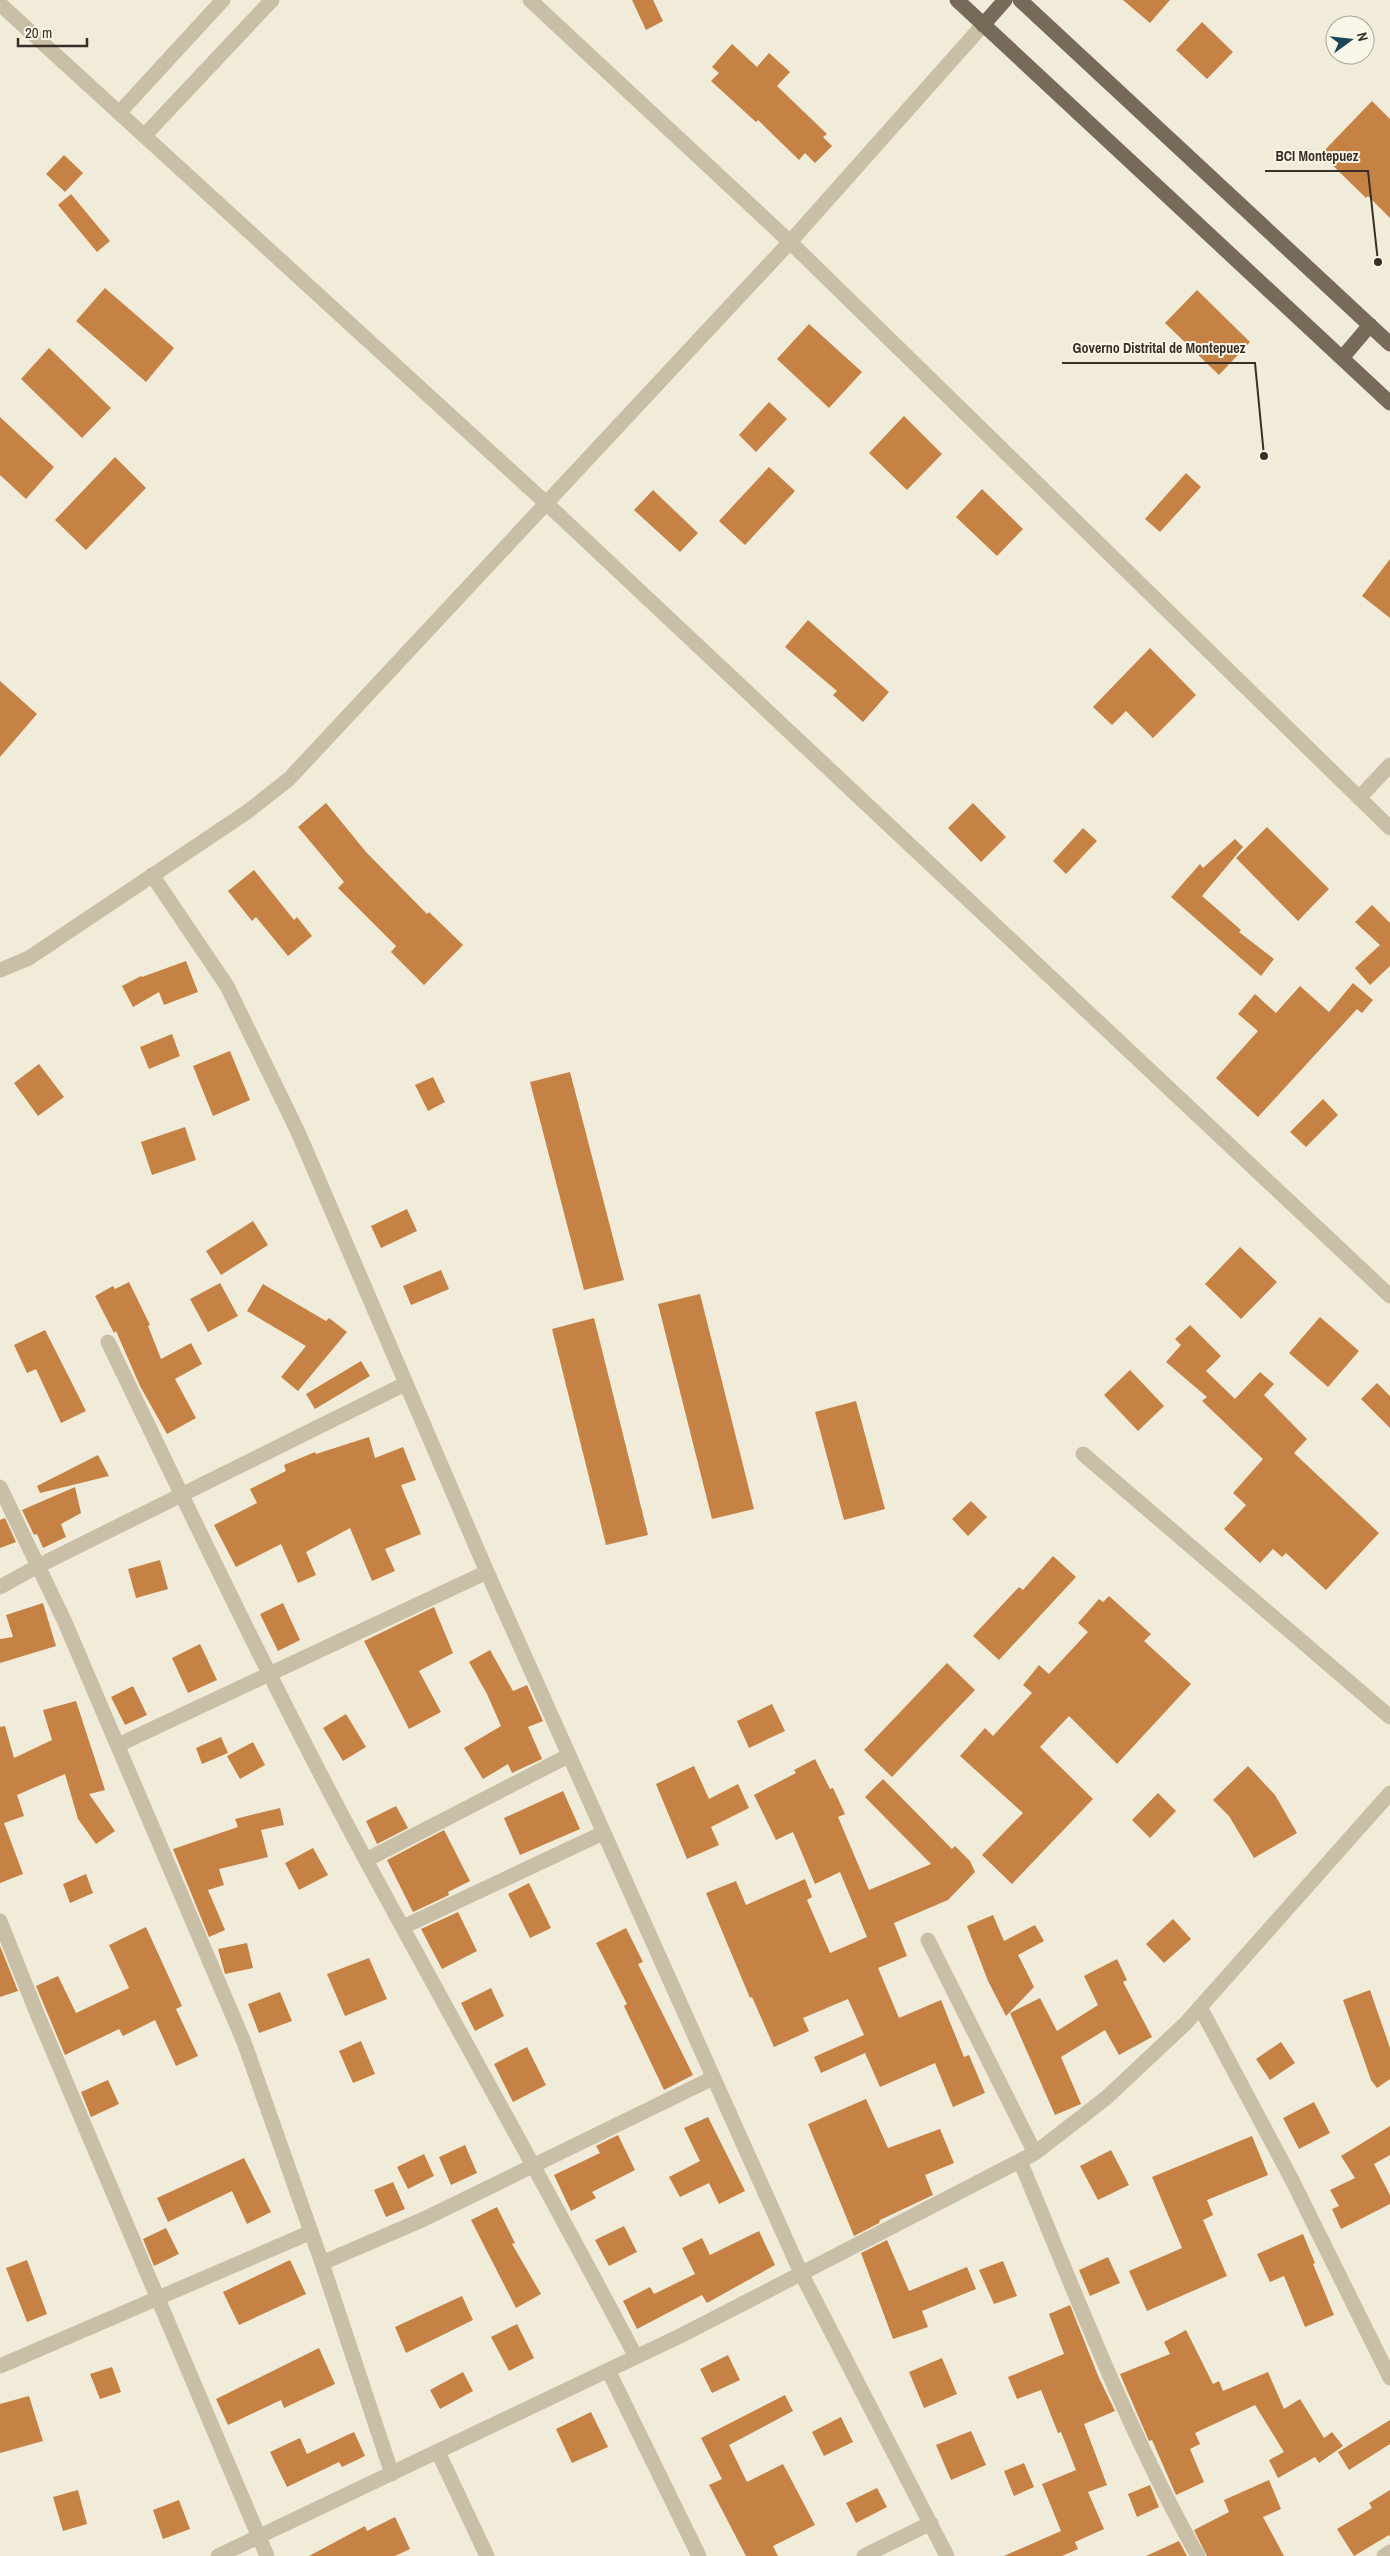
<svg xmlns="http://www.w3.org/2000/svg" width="1390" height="2556" font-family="'Archivo Narrow',sans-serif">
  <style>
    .building { fill: #c58244 }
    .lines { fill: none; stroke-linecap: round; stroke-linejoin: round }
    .minor { stroke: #c9bfa6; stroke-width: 15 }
    .major { stroke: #786a58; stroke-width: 15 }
    .leader { fill: none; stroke: #362f27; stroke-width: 2 }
    .callout-dot { fill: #362f27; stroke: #f9f5e7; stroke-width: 2 }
    .callout-label { font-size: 14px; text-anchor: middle; font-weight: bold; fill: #362f27; stroke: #f9f5e7; stroke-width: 4; stroke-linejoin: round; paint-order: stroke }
  </style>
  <rect width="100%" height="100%" fill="#f1ecda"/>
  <path class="building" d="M632 0H653L663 21 646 30Z
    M1123 0H1170L1150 23Z
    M1202 22 1233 52 1207 79 1176 50Z
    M732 44 757 67 769 53 790 72 777 86 827 134 823 137 832 146 815 163 805 153 799 160 758 120 756 122 711 81 719 73 712 67Z
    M1372 101 1390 119V218L1368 196 1366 198 1321 154Z
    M64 155 83 173 65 192 46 174Z
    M71 194 110 241 97 252 58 205Z
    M105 288 174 348 146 382 76 321Z
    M1197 290 1250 342 1219 375 1165 323Z
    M809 324 862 372 829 408 777 359Z
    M49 348 111 408 82 438 21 379Z
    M769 402 787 419 756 452 739 435Z
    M904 416 942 454 907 490 869 453Z
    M0 417 54 467 26 499 0 475Z
    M115 457 146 488 86 550 55 520Z
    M769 467 795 491 745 545 719 521Z
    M1186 473 1201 487 1160 532 1145 519Z
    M982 489 1023 529 997 556 956 517Z
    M653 490 698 533 680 552 634 510Z
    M1390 559V618L1362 596Z
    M808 620 889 692 863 722 833 695 837 691 785 647Z
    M1150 648 1196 695 1153 738 1126 711 1112 725 1093 707Z
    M0 681 37 714 0 757Z
    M326 803 366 852 427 914 429 912 463 945 424 985 391 952 396 946 338 888 344 882 298 827Z
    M973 803 1006 837 981 862 948 828Z
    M1267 827 1329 889 1298 921 1236 858Z
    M1083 828 1097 841 1066 874 1053 861Z
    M1235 839 1243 847 1202 896 1241 930 1239 932 1274 959 1261 976 1171 897 1200 864 1203 868Z
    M254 870 294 920 297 917 312 936 288 956 256 917 252 921 228 891Z
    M1372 905 1390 923V966L1370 985 1355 968 1380 945 1355 922Z
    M186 961 198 992 164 1005 159 992 133 1007 122 986 141 976 142 977Z
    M1353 983 1373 1000 1362 1013 1357 1009 1258 1117 1216 1078 1258 1031 1238 1014 1255 994 1276 1013 1300 986 1329 1012Z
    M172 1034 180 1056 149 1069 140 1047Z
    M230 1051 250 1100 213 1116 193 1066Z
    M39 1064 64 1097 38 1116 14 1083Z
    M570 1072 624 1280 584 1290 530 1082Z
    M433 1077 445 1102 428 1111 415 1085Z
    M1323 1099 1338 1115 1306 1147 1290 1132Z
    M185 1127 196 1160 152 1175 141 1142Z
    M407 1209 417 1231 381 1248 371 1226Z
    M253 1221 268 1245 221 1275 206 1251Z
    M1240 1247 1277 1282 1241 1319 1205 1284Z
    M441 1270 449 1289 411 1305 403 1286Z
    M129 1282 150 1325 148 1326 161 1359 191 1343 202 1364 175 1379 196 1418 167 1434 140 1386 116 1331 114 1333 95 1296 113 1286 115 1289Z
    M220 1283 238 1316 208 1332 190 1299Z
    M263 1284 326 1321 329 1318 347 1332 298 1391 281 1377 306 1346 247 1311Z
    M700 1294 754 1509 712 1519 658 1304Z
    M1320 1317 1359 1351 1328 1387 1289 1353Z
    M594 1318 648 1535 606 1545 552 1329Z
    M1190 1325 1221 1356 1206 1371 1235 1399 1260 1372 1274 1384 1264 1395 1307 1439 1294 1453 1379 1533 1326 1590 1286 1553 1282 1557 1273 1549 1260 1563 1224 1529 1246 1505 1233 1493 1263 1459 1202 1401 1207 1397 1166 1362 1181 1345 1175 1339Z
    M45 1330 86 1411 61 1423 36 1369 27 1373 14 1345Z
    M361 1361 370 1376 315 1409 306 1394Z
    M1130 1370 1164 1406 1138 1431 1104 1395Z
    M1377 1383 1390 1396V1428L1361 1399Z
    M856 1401 885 1509 844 1520 815 1412Z
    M369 1437 375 1458 403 1447 416 1480 401 1485 421 1534 385 1549 395 1571 372 1581 350 1528 306 1552 316 1575 298 1583 281 1544 236 1567 214 1525 257 1503 250 1489 286 1471 284 1465 315 1452 316 1454Z
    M98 1455 109 1476 40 1493 37 1486Z
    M75 1487 81 1513 61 1524 66 1537 43 1548 37 1534 34 1535 22 1510Z
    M971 1501 987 1517 968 1536 952 1519Z
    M5 1518 16 1542 0 1548V1520Z
    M1053 1556 1076 1577 999 1660 973 1636 1019 1587 1023 1590Z
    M160 1560 168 1589 136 1598 128 1569Z
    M1109 1596 1151 1634 1144 1641 1191 1684 1117 1764 1069 1716 1040 1747 1093 1799 1012 1884 982 1855 1023 1813 960 1756 985 1728 993 1736 1032 1693 1023 1685 1039 1665 1049 1674 1088 1632 1078 1623 1099 1599 1103 1602Z
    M43 1603 56 1646 0 1663V1639L13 1637 6 1615Z
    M283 1603 300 1640 278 1651 260 1614Z
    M434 1607 453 1653 419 1671 441 1712 409 1729 364 1641Z
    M200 1644 217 1680 188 1693 172 1658Z
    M490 1650 513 1691 527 1685 543 1721 528 1727 542 1759 512 1773 508 1764 483 1779 464 1748 501 1726 487 1694 469 1662Z
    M947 1663 975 1690 892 1777 864 1750Z
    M133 1686 147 1715 125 1725 111 1697Z
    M76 1701 105 1790 89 1794 115 1831 96 1844 78 1819 65 1774 17 1795 24 1816 4 1823 23 1874 0 1883V1727L5 1726 14 1758 52 1740 43 1710Z
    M772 1704 785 1731 749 1748 737 1721Z
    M346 1714 366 1747 343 1761 323 1728Z
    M221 1737 228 1753 202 1764 196 1748Z
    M253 1742 265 1765 240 1779 227 1756Z
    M815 1759 830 1789 833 1788 845 1814 838 1817 869 1890 931 1864 865 1797 883 1779 952 1849 955 1846 970 1861 975 1872 948 1900 894 1923 907 1956 878 1968 899 2018 941 2000 964 2057 969 2055 985 2093 953 2107 935 2063 880 2087 865 2053 821 2073 814 2057 864 2035 848 1999 803 2018 809 2031 774 2047 752 1997 750 1998 706 1893 736 1881 746 1905 805 1879 812 1897 807 1900 830 1953 867 1937 840 1872 815 1884 793 1832 776 1840 754 1795 796 1773 794 1770Z
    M694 1766 709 1799 738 1784 749 1808 711 1827 719 1845 687 1859 656 1784Z
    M1248 1766 1275 1795 1297 1833 1254 1858 1229 1816 1213 1800Z
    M563 1791 580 1829 520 1855 504 1818Z
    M1158 1793 1176 1811 1150 1838 1132 1820Z
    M396 1806 408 1828 377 1844 366 1821Z
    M280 1808 284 1825 261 1830 268 1857 219 1869 224 1885 208 1890 225 1930 209 1937 173 1849 238 1827 235 1819Z
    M444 1830 470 1881 448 1892 449 1895 413 1912 387 1860Z
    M313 1848 328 1875 299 1890 285 1863Z
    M86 1874 93 1893 70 1903 63 1884Z
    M529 1883 551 1928 530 1938 508 1894Z
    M458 1912 477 1951 442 1969 421 1929Z
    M993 1915 1004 1941 1035 1925 1044 1941 1018 1955 1034 1987 1006 2016 988 1981 967 1926Z
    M1173 1919 1191 1939 1164 1963 1146 1944Z
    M146 1927 182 2006 176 2009 198 2056 176 2066 155 2020 123 2036 119 2029 65 2055 36 1986 58 1976 76 2013 129 1988 109 1945Z
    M626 1928 643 1962 638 1964 693 2075 664 2090 624 2006 627 2004 596 1943Z
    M247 1943 253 1968 225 1974 218 1949Z
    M0 1946 18 1991 0 1997Z
    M369 1958 387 1999 345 2016 327 1974Z
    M1117 1959 1127 1980 1123 1982 1152 2037 1119 2055 1105 2030 1061 2057 1081 2104 1055 2115 1010 2013 1040 1998 1057 2031 1098 2005 1084 1976Z
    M491 1988 504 2016 475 2031 461 2003Z
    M1370 1990 1390 2048V2079L1377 2088 1371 2080 1343 2000Z
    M280 1992 292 2021 259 2033 248 2004Z
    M361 2041 375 2074 353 2083 339 2051Z
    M1281 2042 1295 2063 1270 2080 1256 2059Z
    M527 2047 546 2085 513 2102 494 2064Z
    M108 2080 119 2104 91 2117 81 2092Z
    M866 2099 888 2148 940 2129 954 2163 925 2175 933 2195 880 2220 879 2223 854 2236 808 2124Z
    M1314 2102 1330 2133 1299 2149 1283 2118Z
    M708 2117 745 2191 719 2204 709 2183 680 2197 669 2177 700 2161 684 2128Z
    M1390 2126V2155L1374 2164 1390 2195V2204L1341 2229 1332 2209 1339 2206 1330 2190 1355 2178 1341 2156Z
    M618 2135 635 2170 592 2192 596 2198 571 2211 554 2175 600 2153 596 2146Z
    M1252 2136 1268 2175 1207 2200 1213 2215 1203 2220 1227 2276 1147 2311 1129 2271 1182 2248 1152 2177Z
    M465 2145 477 2173 451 2185 439 2157Z
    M1111 2150 1129 2185 1098 2200 1080 2166Z
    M424 2154 434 2176 408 2189 397 2167Z
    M244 2158 271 2212 247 2224 232 2191 168 2222 157 2198Z
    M393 2182 405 2209 386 2217 374 2190Z
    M497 2207 515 2243 512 2244 541 2294 516 2308 471 2220Z
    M624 2226 637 2252 609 2266 595 2240Z
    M166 2228 179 2254 154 2266 143 2239Z
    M759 2231 775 2265 707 2303 702 2295 637 2329 623 2301 650 2287 654 2294 695 2274 682 2248 702 2238 710 2255Z
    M1303 2234 1315 2263 1313 2264 1334 2315 1305 2327 1284 2276 1270 2282 1257 2254Z
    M887 2240 909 2291 967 2267 976 2289 922 2311 928 2327 893 2339 861 2253Z
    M1108 2257 1120 2283 1090 2296 1079 2270Z
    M27 2260 47 2314 27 2322 6 2268Z
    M290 2260 306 2294 239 2325 223 2292Z
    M1003 2261 1017 2296 994 2304 979 2270Z
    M462 2296 473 2320 406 2353 395 2327Z
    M1070 2305 1099 2378 1115 2411 1084 2424 1107 2485 1088 2492 1104 2529 1075 2542 1078 2549 1062 2556H1004L1061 2531 1042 2484 1076 2470 1061 2432 1058 2433 1041 2390 1017 2399 1008 2377 1064 2354 1049 2314Z
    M517 2324 534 2358 509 2371 491 2337Z
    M1186 2330 1213 2384 1219 2381 1223 2391 1268 2372 1284 2409 1300 2399 1324 2438 1332 2432 1343 2446 1319 2463 1315 2457 1278 2478 1269 2460 1284 2452 1255 2405 1195 2433 1200 2444 1190 2449 1204 2482 1176 2495 1152 2440 1149 2441 1120 2374 1170 2354 1164 2342Z
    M319 2348 335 2384 284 2408 281 2400 228 2425 216 2399Z
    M728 2355 740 2380 712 2393 700 2369Z
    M942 2358 957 2394 924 2408 909 2372Z
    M112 2367 121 2392 100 2399 90 2374Z
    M463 2372 473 2391 440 2409 430 2390Z
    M785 2395 793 2411 729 2445 747 2482 783 2464 815 2525 773 2546 778 2556H746L709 2485 722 2479 701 2438Z
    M29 2396 43 2441 0 2453V2404Z
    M591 2412 608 2447 572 2463 556 2429Z
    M841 2417 853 2442 824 2456 812 2432Z
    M1390 2420V2444L1349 2470 1338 2452Z
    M971 2431 986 2465 951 2480 936 2445Z
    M354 2432 365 2456 342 2467 339 2462 287 2487 270 2452 300 2438 307 2454Z
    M1024 2463 1034 2487 1014 2496 1004 2471Z
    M1269 2480 1281 2509 1263 2517 1284 2556H1207L1194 2530 1229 2512 1224 2500Z
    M1150 2485 1159 2507 1137 2517 1128 2494Z
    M877 2488 887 2507 856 2523 846 2503Z
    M78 2490 87 2524 63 2531 53 2497Z
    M1390 2490V2537L1389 2535 1354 2556 1337 2529 1372 2508 1369 2503Z
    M179 2500 190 2529 163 2539 153 2510Z
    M395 2517 410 2549 395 2556H309L365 2526 367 2531Z
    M1179 2541 1187 2556H1146Z"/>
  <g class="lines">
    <path class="minor" d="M530 0 790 242 1390 828
      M0 4 546 503 1390 1296
      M119 113 223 0
      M144 136 272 0
      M1359 798 1390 765
      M152 875 227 986 298 1132 487 1572 801 2273 947 2556
      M0 970 29 958 247 812 289 779 790 242 983 25
      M108 1342C192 1516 275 1692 367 1862 456 2027 549 2191 636 2357
      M1083 1454 1390 1717
      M0 1487 64 1620 244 2042 322 2263 392 2474
      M0 1587 38 1566 405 1384
      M118 1745 487 1572
      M366 1860 568 1756
      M0 1921 36 2011 267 2556
      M403 1927 603 1833
      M928 1940 1035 2153
      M1200 2007 1292 2180 1390 2378
      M1020 2161C1076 2294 1127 2430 1198 2556
      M322 2263 424 2219 713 2078
      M0 2366 309 2233
      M608 2370 699 2556
      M438 2452 487 2556
      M218 2556 682 2335 1035 2153 1106 2098 1186 2023 1390 1793
      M864 2556 931 2523
      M1384 2556 1390 2552"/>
    <path class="major" d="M957 0 1390 403
      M1020 0 1390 344
      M983 25 1005 0
      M1342 358 1370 325"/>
  </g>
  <path class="leader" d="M1378 262L1368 171H1265M1264 456L1255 363H1062"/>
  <g class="callout-dot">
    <circle cx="1378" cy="262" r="5"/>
    <circle cx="1264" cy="456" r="5"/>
  </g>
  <g class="callout-label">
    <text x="1317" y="161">BCI Montepuez</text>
    <text x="1159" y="353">Governo Distrital de Montepuez</text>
  </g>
  <g transform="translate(1350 40) rotate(75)"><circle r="24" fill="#f9f5e7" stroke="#aba69a"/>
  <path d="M0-4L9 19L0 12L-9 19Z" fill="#1d4657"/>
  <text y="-8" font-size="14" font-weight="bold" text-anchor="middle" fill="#362f27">N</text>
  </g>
  <path d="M18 38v8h69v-8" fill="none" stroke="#362f27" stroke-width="2.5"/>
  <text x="25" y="38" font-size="15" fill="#362f27" stroke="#f9f5e7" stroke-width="4" paint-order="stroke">20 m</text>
</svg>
